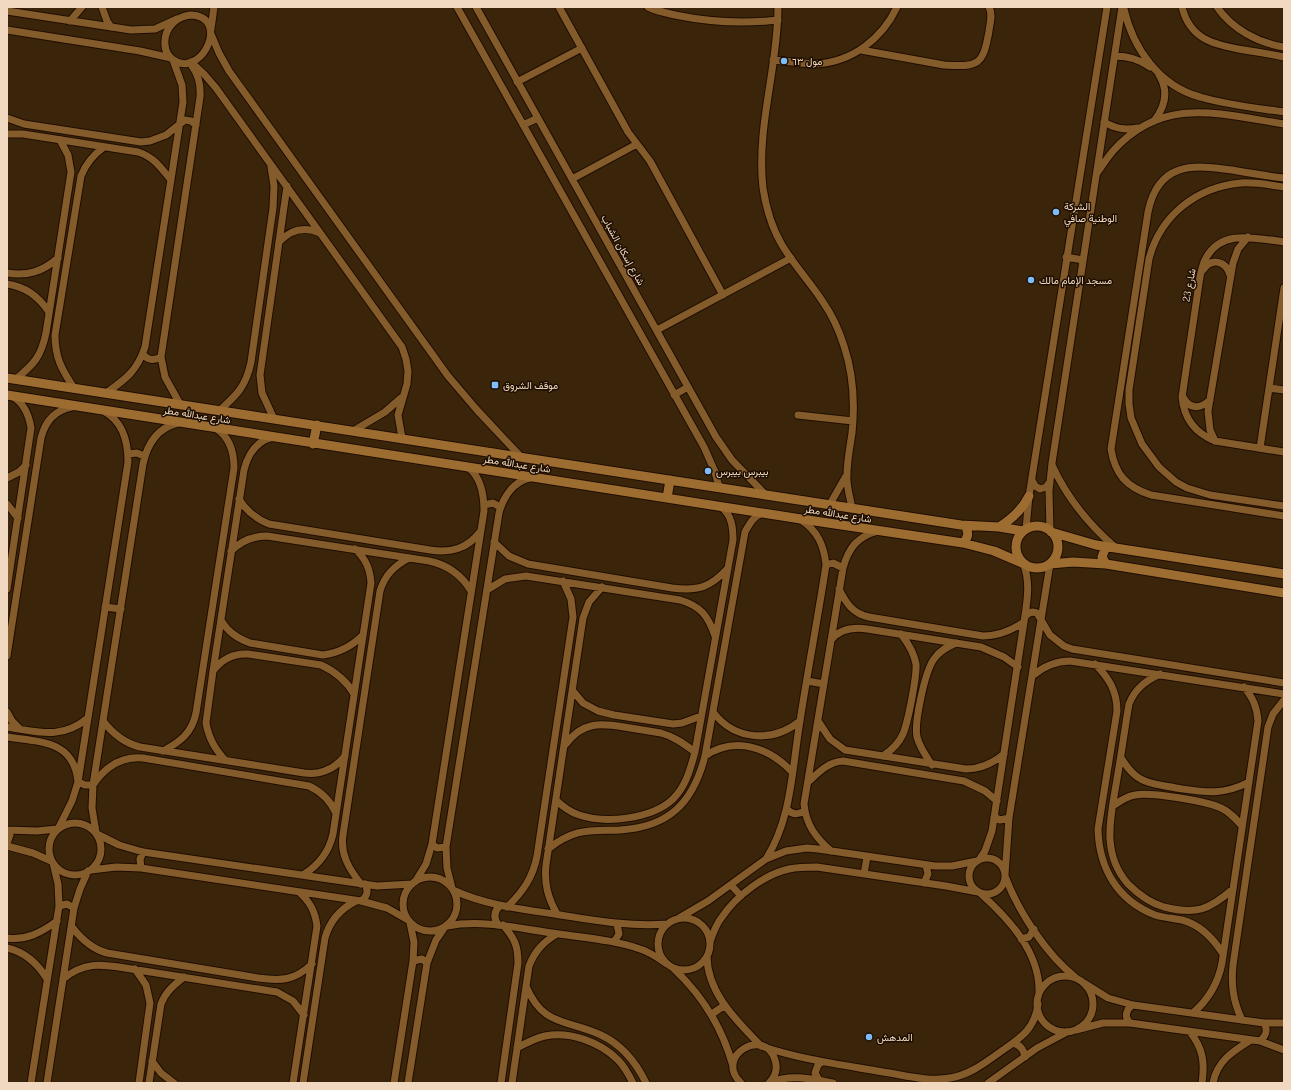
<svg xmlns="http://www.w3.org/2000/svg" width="1291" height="1090" font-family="Lora,Vazirmatn,serif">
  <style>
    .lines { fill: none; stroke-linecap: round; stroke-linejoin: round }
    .street-casing { stroke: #200d00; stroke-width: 9 }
    .secondary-casing { stroke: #200d00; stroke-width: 11 }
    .street { stroke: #845b2a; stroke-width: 7 }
    .secondary { stroke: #9c6c31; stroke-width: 9 }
    .poi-dot { fill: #7fbdfa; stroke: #1e0e00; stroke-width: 1.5 }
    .labels { text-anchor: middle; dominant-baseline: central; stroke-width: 3; stroke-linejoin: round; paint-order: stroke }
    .poi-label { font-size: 10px; fill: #f0d9c0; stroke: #1e0e00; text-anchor: start }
    .street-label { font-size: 10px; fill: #f0d9c0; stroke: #1e0e00 }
  </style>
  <rect width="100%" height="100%" fill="#3a250b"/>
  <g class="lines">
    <g class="street-casing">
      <path id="street" d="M102 7 107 21 111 27
        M457 7 704 447 715 472 719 487
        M476 7 716 437 732 460 765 494
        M559 7 628 132 650 161 723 295
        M648 7C656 11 666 13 675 15 709 22 743 24 778 20
        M778 7C778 68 756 127 763 188 766 208 772 228 782 245 794 265 810 282 823 302 832 315 839 330 844 346 853 373 855 404 852 433 850 447 847 461 847 475 846 485 850 497 852 508
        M1182 7C1190 40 1215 45 1244 50 1257 52 1271 54 1284 57
        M1217 7C1232 29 1258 43 1284 47
        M1124 9C1133 48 1159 86 1200 97 1227 105 1256 108 1284 112
        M7 11 131 30 155 29 177 19
        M190 15C230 16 204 74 177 62 161 55 162 34 173 23 178 18 184 16 190 15Z
        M70 21 82 7
        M211 29 214 7
        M7 30 140 51 171 58
        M211 34 219 53 229 71 448 376 477 410 521 457
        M861 50 944 65C978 67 983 66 989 31 990 23 993 14 989 7
        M1115 56C1128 56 1139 59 1150 67
        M773 60C787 61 802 64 816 64 852 62 882 39 897 7
        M191 62 204 74 216 88 402 347 406 359 408 371 407 384 398 415 402 438
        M517 82 582 48
        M7 118 24 124 141 142 150 141 166 135 185 120 191 121 196 125
        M1154 121C1165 107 1169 91 1159 75
        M1104 122C1116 129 1125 130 1138 128
        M523 125 538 118
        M7 134H23L138 152C154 157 161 168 171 180
        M1097 173C1102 166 1107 158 1113 151 1163 95 1220 114 1284 124
        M1284 178C1267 176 1249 173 1232 170 1191 164 1158 163 1148 212L1111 449C1115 474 1126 487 1151 495L1284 516
        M572 179 637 144
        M1284 187C1270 185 1255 182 1241 183 1196 187 1160 216 1149 259L1129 390V404L1131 418 1142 444 1159 467 1176 482 1187 488 1210 495 1284 506
        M279 242C291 229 304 226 320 233
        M1284 242C1255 238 1219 228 1204 262 1202 267 1201 272 1200 277L1182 397C1184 419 1195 433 1215 441L1284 452
        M1066 257 1083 260
        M1203 270C1212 257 1226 261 1230 275
        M7 273C28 276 42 272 58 258
        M7 284C26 287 38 296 49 312
        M657 330 791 258
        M143 354C147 360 154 361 161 357
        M16 379C34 364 41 357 46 333L71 172 68 155 60 140
        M74 388C62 370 55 358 55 335L81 176C86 163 93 155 104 147
        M1269 388 1284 390
        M106 393C126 379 137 371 145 347L183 102 182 85 173 60
        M674 395 688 387
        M1183 397C1190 410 1200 409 1210 400
        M180 404 165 377 161 357 200 97C201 85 199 76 192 66
        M220 410C237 395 246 386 251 362L273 208 274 186 271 167
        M798 415 853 421
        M274 419 262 393 260 375 287 186
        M353 431 385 412 401 398
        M1215 441 1210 430 1208 411 1233 263 1238 249 1248 237
        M1260 448 1284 288
        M128 454 137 453 144 456
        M1052 465C1067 498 1088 524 1116 548
        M7 478 19 472 26 465
        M1032 480 1035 486 1040 489 1046 487 1049 483
        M239 499C247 512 256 519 269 524L430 550C451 553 467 549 480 532
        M7 504 18 518
        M830 504 846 476
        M484 505 493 503 500 507
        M1026 529 1029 496 1107 7
        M1050 531 1049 491 1052 463 1122 7
        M494 542 509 556 528 564 672 588C698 591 710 588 728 568
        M231 551C242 540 253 536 267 536L429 561C448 565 461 574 471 591
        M826 565 833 563 843 568
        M7 589 31 428C29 415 24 403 12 396
        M839 589C846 603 853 614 869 617L983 636C999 636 1011 631 1024 622
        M487 590 505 579 526 576 680 600C701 606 708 616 715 636
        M105 607 121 609
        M1025 617C1028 612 1032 611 1037 613L1050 635 1064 646 1072 649 1284 683
        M221 620C228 632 237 638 250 643L323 655C339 653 351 647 363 635
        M831 640C840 629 853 627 867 629L981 647 1004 657 1018 667
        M7 656 41 438C45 422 55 410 72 407
        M1095 664C1109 678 1117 691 1117 711L1098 829C1099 868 1117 900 1155 915 1164 918 1173 918 1182 920 1201 925 1213 938 1223 954
        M213 671C222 659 233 653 248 654L321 665C336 672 346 680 354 694
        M1160 674C1145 681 1135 689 1129 704 1125 727 1122 750 1118 773 1112 812 1099 851 1128 884 1138 894 1150 903 1164 907 1196 915 1209 910 1233 889
        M1032 676C1044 666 1055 661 1070 661L1284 694
        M807 681 824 684
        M573 691 583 703 598 711 614 715 673 724 682 723 701 716
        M7 712 12 721 19 728
        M713 712C735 741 773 743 800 721
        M103 721C113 734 124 743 140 747L304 773C321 775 334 770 345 756
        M818 721 830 739 845 750 966 769C981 769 992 764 1004 754
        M7 727C39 732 61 740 88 718
        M7 737C40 742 74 740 78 782L85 785H93C105 767 121 756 143 758L309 786C322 792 330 800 336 813
        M566 744C582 722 600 723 624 727 637 729 649 731 661 733 675 737 684 744 695 752
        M163 751C180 742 192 733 196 713L234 468C234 452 230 438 217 429
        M705 756C735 736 769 747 792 772
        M883 756C892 750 899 743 903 734 908 722 917 676 916 664 914 653 908 643 901 634
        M1121 758C1127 767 1134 777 1145 781 1155 785 1166 786 1176 788 1204 792 1222 796 1249 782
        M225 760C215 749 209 739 206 723L213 671 244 470C248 454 256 441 273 437
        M932 765C926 756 920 748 917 737 914 723 925 671 934 659 939 651 947 647 956 643
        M808 782C819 772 828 762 843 761L964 781 985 791 997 801
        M556 800C563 807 570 812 579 815 606 824 652 819 673 799 686 786 690 770 695 752L733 540C733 528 732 515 721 507
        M1113 806C1120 801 1127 796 1135 795 1150 792 1207 801 1221 808 1230 812 1236 819 1242 826
        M787 809C792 815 798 815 805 811
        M994 817 1000 820 1009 818
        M49 849a26 26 0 1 1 52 0a26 26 0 1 1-52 0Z
        M59 827 72 801 78 782 128 462C128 443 123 422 105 412
        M7 830 37 831 57 829
        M96 832 92 808 93 785 143 464C147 445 157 428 178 423
        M97 834 119 845 143 852 377 886 412 884
        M7 843 10 835 7 830
        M432 844 437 848 446 847
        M7 846 33 853 51 861
        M548 849C575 828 588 831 620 830 669 827 693 803 705 756L745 532C750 523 753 517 762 513
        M831 851C816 838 806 825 804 804L843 568C849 547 857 537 878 531
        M969 876a18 18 0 1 1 36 0a18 18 0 1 1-36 0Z
        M766 859C792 818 792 768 800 721 808 669 818 617 826 565 824 546 818 531 801 520
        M979 860 985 851 992 831 1024 622C1027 602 1031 582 1023 563
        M141 868 140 859 143 852
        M91 870 116 867 141 868 361 901 387 908 408 920
        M864 874 867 857
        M303 875C319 865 329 852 333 834L371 583C370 569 366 559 355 549
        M1005 875 1009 818 1050 564
        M1005 876C1018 911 1046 954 1075 977
        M403 904a27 27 0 1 1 54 0a27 27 0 1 1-54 0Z
        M415 882 426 864 432 844 484 511C484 495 481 478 469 468
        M924 883 928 874 926 865
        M361 884C349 869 340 854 343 835L380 591C385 575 394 566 409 558
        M731 885 741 896
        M452 888 447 868 446 847 499 513C503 497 514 481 530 478
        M453 890C485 905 520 909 554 914 592 920 629 927 667 924
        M980 893C1008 918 1040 952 1039 992
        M361 901C367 897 369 891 365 884
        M59 906 67 904 74 908
        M507 907C523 892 533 877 537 856L573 617 571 599 563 581
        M557 914C548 898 544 884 546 865L583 618 589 602 602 587
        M658 944a26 26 0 1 1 52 0a26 26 0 1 1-52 0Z
        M679 918 708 901 766 859 786 851 807 848 818 849 935 866H952L977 861
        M498 925C493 917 494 911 500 906
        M447 926C484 919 521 929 559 934 586 938 614 940 640 949 650 952 658 958 667 964
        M72 927C82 940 92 949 107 953L258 978C281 981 294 981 312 964
        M7 938C26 941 42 932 57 921
        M1021 939 1029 937 1034 929
        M614 942 619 934 617 924
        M710 942C713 933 716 924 722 917 736 896 765 874 789 869 798 867 808 867 817 867L946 886 978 892
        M7 948C25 952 38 964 47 979
        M707 956C707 993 737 1021 761 1046
        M413 961 422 959 427 963
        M135 969 146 985 150 1003 139 1083
        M674 969C703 996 722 1027 733 1066
        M1037 1004a28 28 0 1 1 56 0a28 28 0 1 1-56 0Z
        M63 979C84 962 100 964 125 968L277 992 293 1001 304 1015
        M1084 983 1108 998 1133 1005 1264 1023H1284
        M526 986C543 1027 566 1019 601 1035 622 1045 636 1062 646 1083
        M1193 1013C1209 999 1218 984 1222 963L1258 721C1257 707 1253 698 1244 687
        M712 1014 725 1005
        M1242 1020C1233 1001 1231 985 1233 965L1268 727 1273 714 1284 700
        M1130 1023C1124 1017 1126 1009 1133 1005
        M1076 1030 1103 1023H1130L1260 1041 1284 1050
        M1190 1032C1203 1048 1205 1063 1202 1083
        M1260 1041C1266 1036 1268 1029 1264 1023
        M1013 1043C1021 1045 1024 1050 1025 1057
        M764 1047C803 1060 843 1065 883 1072 904 1075 928 1082 950 1078 970 1075 986 1062 1003 1050 1022 1037 1035 1028 1038 1004
        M517 1048C526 1043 535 1038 545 1036 570 1031 600 1042 618 1060 625 1067 629 1075 633 1083
        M152 1061 161 1073 174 1083
        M819 1080 815 1073 818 1065 822 1062
        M771 1082C791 1074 812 1079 833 1083
        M31 1083 59 906 58 884 53 863
        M47 1083 74 908 80 889 88 871
        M149 1083 161 1004C166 991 174 985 184 977
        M293 1083 317 926C315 911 310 902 299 892
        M303 1083 325 938C330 920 340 909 356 901
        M394 1083 413 961 414 942 410 923
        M408 1083 427 963 436 940 445 927
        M501 1083 518 963C518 946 515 939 503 925
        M512 1083 529 966C535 951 543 942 557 934
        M741 1083C713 1056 765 1026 775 1060 778 1069 775 1077 769 1083
        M988 1083 1037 1048 1067 1032
        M1213 1083C1217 1061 1233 1051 1251 1040"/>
    </g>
    <g class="secondary-casing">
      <path id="secondary" d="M7 378 961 525 999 527 1023 531
        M7 395 801 519 963 543 994 551 1022 563
        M313 444 317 425
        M667 498 670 480
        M1016 547a21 21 0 1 1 42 0a21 21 0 1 1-42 0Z
        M999 527C1012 519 1022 510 1029 496
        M1051 532 1096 545 1284 574
        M963 543C969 537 969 532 965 526
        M1050 564 1073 562 1106 564 1284 593
        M1106 564 1102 557 1105 549 1108 547"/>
    </g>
    <use href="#street" class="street"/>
    <use href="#secondary" class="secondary"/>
  </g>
  <g class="poi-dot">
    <circle cx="784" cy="61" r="4"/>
    <circle cx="1056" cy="212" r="4"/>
    <circle cx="1031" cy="280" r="4"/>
    <rect x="491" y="381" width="8" height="8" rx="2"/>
    <circle cx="708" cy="471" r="4"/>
    <circle cx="869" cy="1037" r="4"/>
  </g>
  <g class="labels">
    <g class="poi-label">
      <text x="792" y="61">مول ٦٣</text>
      <text x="1064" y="206">الشركة<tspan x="1064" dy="12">الوطنية صافي</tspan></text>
      <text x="1039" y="280">مسجد الإمام مالك</text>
      <text x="503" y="385">موقف الشروق</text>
      <text x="716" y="471">بيبرس بيبرس</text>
      <text x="877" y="1037">المدهش</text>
    </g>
    <g class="street-label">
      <text transform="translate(623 250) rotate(61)">شارع إسكان الشباب</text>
      <text transform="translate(1189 285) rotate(-79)">شارع 23</text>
      <text transform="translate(197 415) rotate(9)">شارع عبدالله مطر</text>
      <text transform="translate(517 464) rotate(9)">شارع عبدالله مطر</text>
      <text transform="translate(838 514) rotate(9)">شارع عبدالله مطر</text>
    </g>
  </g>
  <rect width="1291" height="1090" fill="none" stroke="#f0d9c0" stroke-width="16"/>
</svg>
